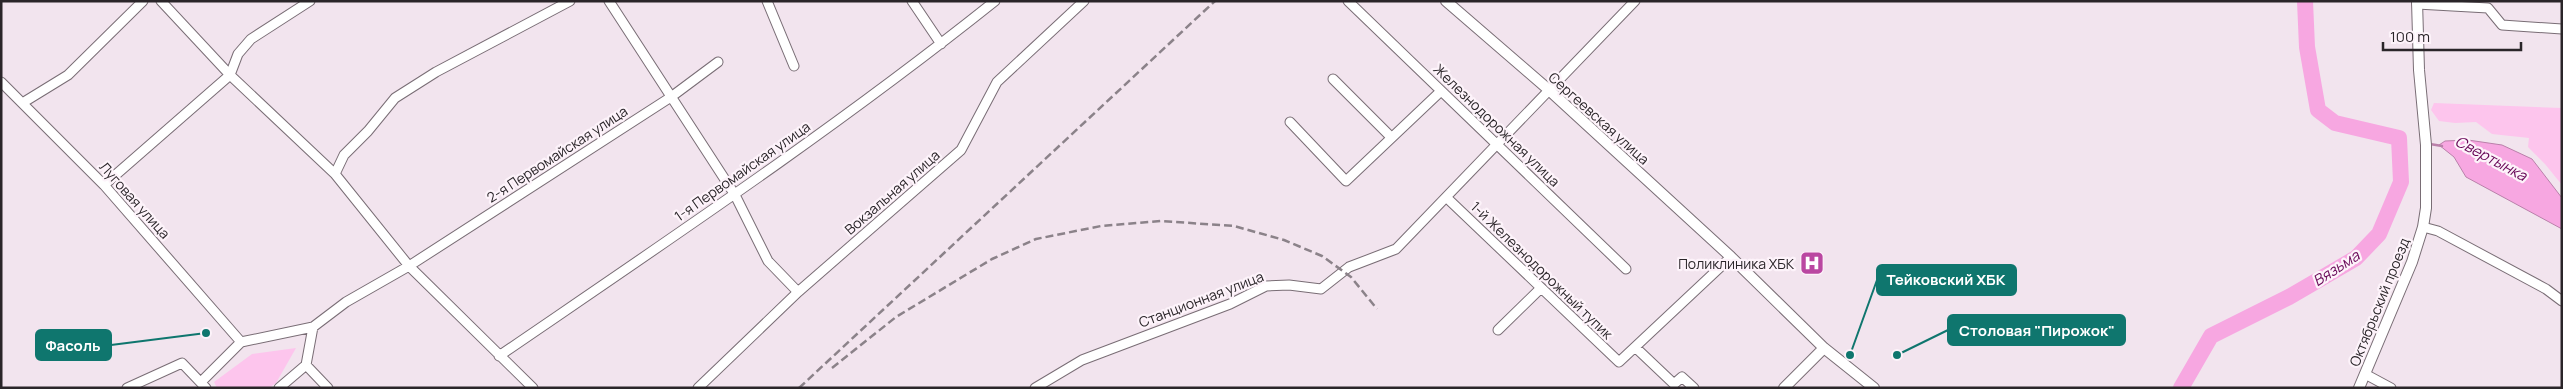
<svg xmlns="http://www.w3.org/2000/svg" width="2563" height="389" font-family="Manrope,sans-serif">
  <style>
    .green { fill: #fdc5ed }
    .water { fill: #f7a7e1; stroke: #ba80aa }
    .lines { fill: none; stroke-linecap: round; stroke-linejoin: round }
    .stream { stroke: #ba80aa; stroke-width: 2.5 }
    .river { stroke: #f7a7e1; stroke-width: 16 }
    .minor-casing { stroke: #796d75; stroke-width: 11 }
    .tertiary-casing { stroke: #796d75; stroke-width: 12 }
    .minor { stroke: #fff; stroke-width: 9 }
    .tertiary { stroke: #fff; stroke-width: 10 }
    .rail { stroke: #8b8289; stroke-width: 2.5; stroke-dasharray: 8 4; stroke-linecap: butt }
    .labels { text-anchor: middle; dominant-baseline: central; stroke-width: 4.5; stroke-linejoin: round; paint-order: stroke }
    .street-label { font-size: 14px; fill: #2a2529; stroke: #fdf3fa }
    .poi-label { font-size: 14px; fill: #2a2529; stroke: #fdf3fa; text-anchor: end }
    .water-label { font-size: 15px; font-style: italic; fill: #680757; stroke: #fdf3fa }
    .leader { fill: none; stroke: #0f766e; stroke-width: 2 }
    .callout-dot { fill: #0f766e; stroke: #fdf3fa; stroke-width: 2 }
    .callout { fill: #0f766e; stroke: #0f766e; stroke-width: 2 }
    .callout-label { font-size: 15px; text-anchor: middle; font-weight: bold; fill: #fff }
  </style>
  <rect width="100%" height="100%" fill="#f2e4ee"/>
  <path class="green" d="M2434 103 2562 108V185L2545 164 2528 147 2529 138 2492 134 2476 122 2455 123 2439 121 2431 110Z
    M296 348 276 383 269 388H217L214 382 252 354Z"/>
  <path class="water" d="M2468 140 2502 145 2532 159 2562 198V229L2466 177 2454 157 2439 145 2445 141Z"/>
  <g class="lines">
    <path class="stream" d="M2430 144 2442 146"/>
    <path class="river" d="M2181 388 2211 336 2289 297 2356 258 2379 234 2401 182 2399 138 2335 123 2318 110 2307 47 2305 1"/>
    <g class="minor-casing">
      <path id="minor" d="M161 1 230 75 335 174 409 266 533 388
        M609 1 735 195 768 261 798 292
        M767 1 794 66
        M912 1 941 44
        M1348 1 1626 269
        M2417 4 2488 8 2502 25 2562 29
        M1333 79 1391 137
        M1 82 104 185 241 342
        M24 102 68 75 143 1
        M1290 122 1346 181 1441 91
        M335 174 344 155 368 131 395 98 436 72 570 1
        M104 185 230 75 238 54 251 39 310 1
        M1447 198 1619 362 1731 257
        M2423 227 2438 231 2546 289 2562 301
        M1498 330 1541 288
        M1635 347 1674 384 1682 377 1694 388
        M499 356C667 241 836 128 995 1
        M306 365 328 388
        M2365 374 2391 388
        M202 381 241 342 313 327
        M127 388 182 363 206 388
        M279 388 306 365 313 327 346 302 409 266 671 97 718 62
        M698 388 798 292 961 150 997 82 1084 1
        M1035 388 1082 360 1230 304 1266 286 1289 285 1321 289 1349 267 1396 249 1635 1"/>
    </g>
    <g class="tertiary-casing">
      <path id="tertiary" d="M1446 1 1549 90 1731 257 1824 348 1874 388
        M1784 388 1824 348
        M2359 388 2412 262 2423 227 2426 208V145L2419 70 2417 1"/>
    </g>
    <use href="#minor" class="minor"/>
    <use href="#tertiary" class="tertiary"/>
    <path class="rail" d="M832 368 896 317 992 259 1036 239 1101 226 1161 221 1234 226 1284 240 1322 256 1351 277 1377 309
      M799 388 1215 1"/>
  </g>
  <defs>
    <g id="hospital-square" transform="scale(1.25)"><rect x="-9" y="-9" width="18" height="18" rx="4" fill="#ba47a1" stroke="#fdf3fa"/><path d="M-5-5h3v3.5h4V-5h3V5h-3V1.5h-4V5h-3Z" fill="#fff"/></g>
  </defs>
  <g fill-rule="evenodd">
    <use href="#hospital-square" x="1812" y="263"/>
  </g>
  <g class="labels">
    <g class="street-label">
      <text transform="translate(1599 118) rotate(42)">Сергеевская улица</text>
      <text transform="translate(1497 125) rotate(44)">Железнодорожная улица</text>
      <text transform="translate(557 154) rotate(-33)">2-я Первомайская улица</text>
      <text transform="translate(742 171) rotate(-35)">1-я Первомайская улица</text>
      <text transform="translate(892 192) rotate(-41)">Вокзальная улица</text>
      <text transform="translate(135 200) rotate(48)">Луговая улица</text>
      <text transform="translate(1542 270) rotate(44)">1-й Железнодорожный тупик</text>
      <text transform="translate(1201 299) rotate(-21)">Станционная улица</text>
      <text transform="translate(2379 302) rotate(-68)">Октябрьский проезд</text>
    </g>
    <g class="poi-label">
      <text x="1794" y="263">Поликлиника ХБК</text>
    </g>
    <g class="water-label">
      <text transform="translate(2491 158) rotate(28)">Свертынка</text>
      <text transform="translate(2336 268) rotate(-33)">Вязьма</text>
    </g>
  </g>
  <path class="leader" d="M1850 355L1877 280M1897 355L1948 330M206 333L111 345"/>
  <g class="callout-dot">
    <circle cx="1850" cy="355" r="5"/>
    <circle cx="1897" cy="355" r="5"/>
    <circle cx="206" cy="333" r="5"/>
  </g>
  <g class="callout">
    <rect x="1877" y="265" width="139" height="30" rx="5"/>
    <rect x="1948" y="315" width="177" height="30" rx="5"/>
    <rect x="36" y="330" width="75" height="30" rx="5"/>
  </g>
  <g class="callout-label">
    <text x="1946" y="285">Тейковский ХБК</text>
    <text x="2037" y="336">Столовая "Пирожок"</text>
    <text x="73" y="351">Фасоль</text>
  </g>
  <rect width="2563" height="389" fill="none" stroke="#2a2529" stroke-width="5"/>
  <path d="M2383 42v8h138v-8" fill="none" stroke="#2a2529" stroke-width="2.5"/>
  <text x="2390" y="42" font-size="15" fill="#2a2529" stroke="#fdf3fa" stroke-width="4" paint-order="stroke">100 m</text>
</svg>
